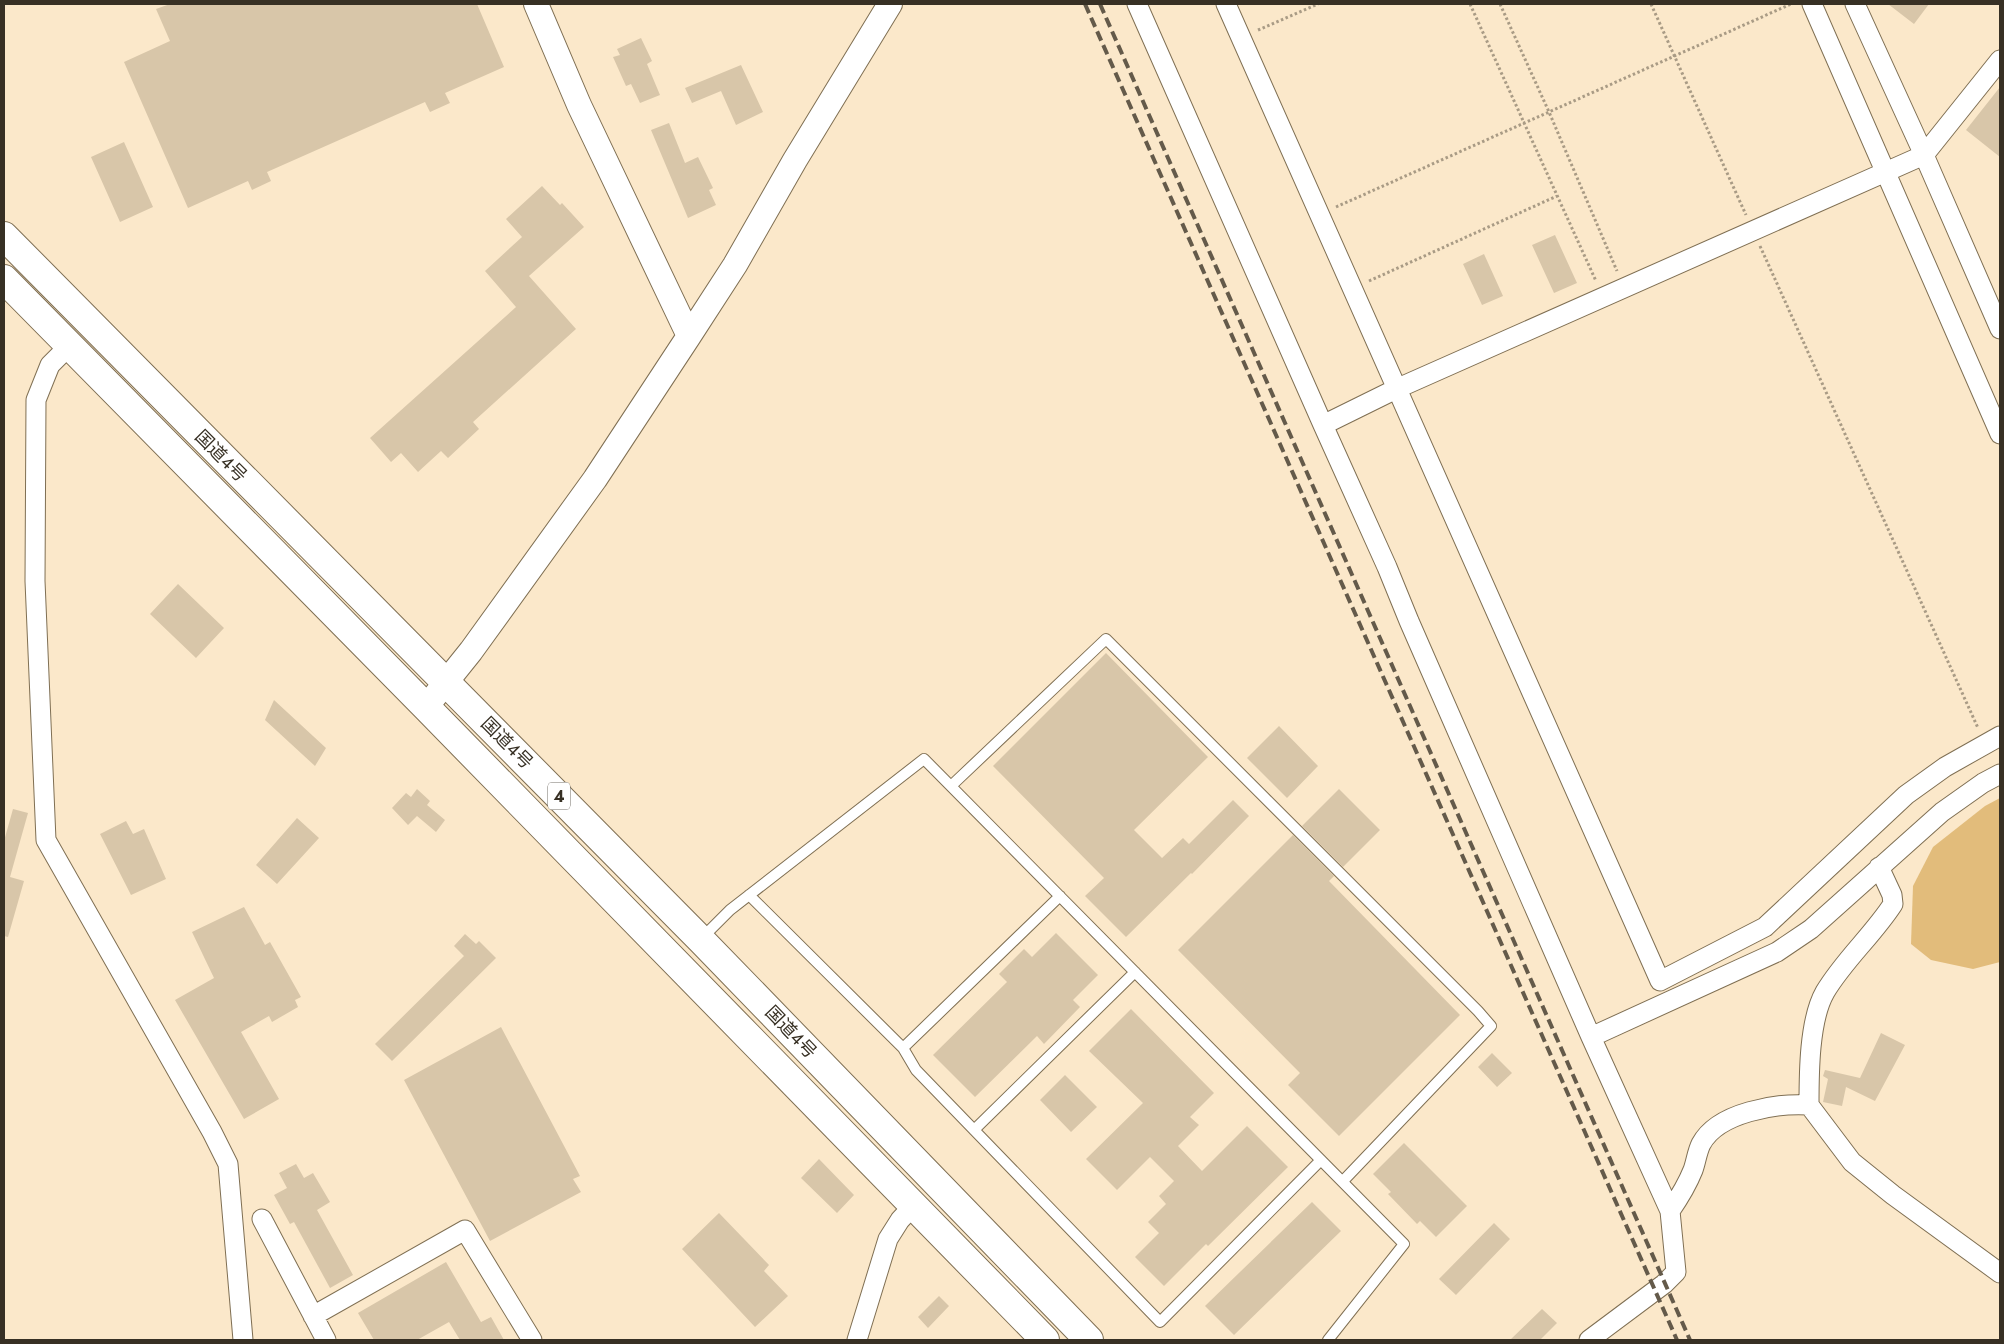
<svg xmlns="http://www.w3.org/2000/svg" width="2004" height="1344" font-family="Jost,'Noto Sans JP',sans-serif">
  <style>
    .green { fill: #e2bc7b }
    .building { fill: #d8c6a9 }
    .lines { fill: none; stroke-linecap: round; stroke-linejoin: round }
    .service-casing { stroke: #7f6f53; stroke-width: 12 }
    .minor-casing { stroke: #7f6f53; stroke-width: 21 }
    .tertiary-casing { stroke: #7f6f53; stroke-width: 26 }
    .trunk-casing { stroke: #7f6f53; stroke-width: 30 }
    .path { stroke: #a99b85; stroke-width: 3; stroke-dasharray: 2.5 2.5; stroke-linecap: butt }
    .service { stroke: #fff; stroke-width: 10 }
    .minor { stroke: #fff; stroke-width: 19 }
    .tertiary { stroke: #fff; stroke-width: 24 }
    .trunk { stroke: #fff; stroke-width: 28 }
    .rail { stroke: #645a4a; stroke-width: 4; stroke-dasharray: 10 5; stroke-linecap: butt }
    .labels { text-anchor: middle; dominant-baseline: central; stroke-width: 4.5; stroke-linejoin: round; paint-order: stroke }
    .shield { fill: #fff; stroke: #736e66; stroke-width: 1 }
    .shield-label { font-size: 16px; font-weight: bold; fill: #373024 }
    .street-label { font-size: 18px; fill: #373024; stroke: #fff }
  </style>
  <rect width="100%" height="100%" fill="#fbe8ca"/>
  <path class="green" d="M2000 798V962L1973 969 1931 960 1911 944 1913 886 1933 847 1985 806Z"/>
  <path class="building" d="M170 4H477L504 67 445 93 450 103 430 112 425 102 267 172 271 181 252 190 248 181 188 208 124 62 170 41 156 9Z
    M1888 4H1929L1914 24Z
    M641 38 652 61 647 64 660 95 640 103 631 84 626 86 613 57 620 55 617 49Z
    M741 65 763 112 736 125 721 91 692 103 685 88Z
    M2000 87V157L1966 130Z
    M669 123 685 163 698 157 713 188 709 190 716 205 688 218 651 130Z
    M124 142 153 207 120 222 91 157Z
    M542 186 560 205 562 203 584 227 529 276 576 329 473 422 479 429 448 458 441 451 418 472 401 453 391 462 370 438 516 307 485 271 522 237 506 219Z
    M1555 235 1577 283 1554 293 1532 245Z
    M1484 254 1503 296 1482 305 1463 264Z
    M178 584 224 628 196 658 150 614Z
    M1106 653 1208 757 1134 830 1162 858 1183 838 1189 844 1233 800 1249 816 1192 874 1191 873 1126 937 1085 896 1104 878 993 766Z
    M274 700 326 748 315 766 265 720Z
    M1279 726 1318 766 1287 798 1247 758Z
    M417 789 430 801 427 805 445 820 436 832 417 816 408 825 392 808 406 793 411 797Z
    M1339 789 1380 830 1343 867 1302 826Z
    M13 809 28 813 10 877 24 881 8 937 4 936V841Z
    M297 818 319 838 277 884 256 865Z
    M126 821 133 834 144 829 166 879 131 895 100 834Z
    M1293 835 1334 876 1329 881 1460 1015 1339 1136 1288 1085 1300 1073 1178 950Z
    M244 907 265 945 270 942 301 997 295 1000 298 1007 272 1022 269 1016 241 1032 279 1099 244 1119 175 1000 214 978 192 932Z
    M1056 933 1098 975 1073 1000 1080 1007 1044 1044 1037 1036 975 1097 933 1055 1007 982 999 974 1024 949 1032 957Z
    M465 934 476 944 479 941 496 958 392 1061 375 1044 464 956 454 946Z
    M1131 1009 1214 1093 1190 1117 1199 1125 1178 1146 1202 1171 1247 1126 1288 1167 1208 1246 1206 1244 1164 1286 1135 1257 1159 1233 1148 1222 1166 1204 1159 1196 1174 1181 1150 1157 1117 1190 1086 1159 1143 1103 1089 1051Z
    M501 1027 580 1176 573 1179 581 1192 490 1241 404 1080Z
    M1881 1033 1905 1045 1875 1101 1846 1087 1842 1106 1823 1102 1828 1079 1823 1076 1825 1070 1860 1078Z
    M1492 1053 1512 1073 1497 1087 1478 1067Z
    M1065 1075 1097 1107 1071 1132 1040 1100Z
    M1404 1143 1467 1206 1436 1237 1420 1221 1417 1224 1388 1194 1391 1192 1373 1174Z
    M819 1159 854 1195 837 1213 801 1178Z
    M296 1164 304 1178 313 1173 330 1202 317 1210 353 1275 330 1288 294 1222 290 1224 274 1195 287 1188 279 1173Z
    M1312 1202 1341 1231 1234 1335 1205 1306Z
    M719 1213 769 1265 764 1271 788 1296 755 1327 682 1249Z
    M1494 1223 1510 1239 1456 1295 1439 1279Z
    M446 1262 481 1322 491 1317 504 1340H460L449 1322 417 1340H374L358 1313Z
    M939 1296 949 1306 928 1328 918 1317Z
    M1542 1309 1557 1323 1540 1340H1510Z"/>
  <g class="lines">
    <g class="service-casing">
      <path id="service" d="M951 786 1106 639 1478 1011 1491 1026 1343 1181
        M749 895 903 1048 916 1070 1160 1322 1321 1160
        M701 939 730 910 924 759 1404 1244 1328 1340
        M903 1048 1060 896
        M974 1130 1135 972"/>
    </g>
    <g class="minor-casing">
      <path id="minor" d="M1137 4 1323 425 1387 567 1409 621 1591 1037 1670 1211
        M1226 4 1660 981 1765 927 1906 795 1945 767 2000 736
        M1812 4 2000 434
        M1855 4 1924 155 2000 329
        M70 345 50 365 36 400 35 581 46 840 212 1132 228 1164 243 1340
        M1323 425 1396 389 1924 155 2000 60
        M1591 1037 1777 952 1811 929 1942 812 1983 783 2000 774
        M1809 1105C1809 1074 1809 1020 1825 992 1844 960 1873 935 1893 904L1892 895 1879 867
        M262 1219 326 1340
        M313 1316 465 1230 532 1340
        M857 1340 888 1239 900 1220 914 1205
        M1589 1340 1664 1284 1676 1272 1670 1211C1679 1198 1687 1185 1693 1170 1696 1162 1697 1152 1701 1144 1718 1112 1777 1103 1809 1105L1852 1162 1893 1195 2000 1273"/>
    </g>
    <g class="tertiary-casing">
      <path id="tertiary" d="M536 4 579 105 689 336
        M426 707 471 651 595 479 689 336 735 265 795 160 890 4"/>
    </g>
    <g class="trunk-casing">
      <path id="trunk" d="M4 236 701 940 1089 1340
        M4 279 426 707 1045 1340"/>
    </g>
    <path class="path" d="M1470 4 1596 281
      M1500 4 1549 112 1617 271
      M1651 4 1746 215
      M1258 30 1318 4
      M1336 207 1791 4
      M1760 246 1978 728
      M1369 281 1557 196"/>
    <use href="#service" class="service"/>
    <use href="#minor" class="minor"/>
    <use href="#tertiary" class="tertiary"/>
    <use href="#trunk" class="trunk"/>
    <path class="rail" d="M1085 4 1677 1340
      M1100 4 1690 1340"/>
  </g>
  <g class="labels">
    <rect class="shield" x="548" y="782.5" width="22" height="27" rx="4"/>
    <g class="shield-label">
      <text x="559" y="796">4</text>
    </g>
    <g class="street-label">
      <text transform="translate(221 456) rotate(45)">国道4号</text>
      <text transform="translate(507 743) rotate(45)">国道4号</text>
      <text transform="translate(791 1032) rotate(46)">国道4号</text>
    </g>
  </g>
  <rect width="2004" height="1344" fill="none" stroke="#373024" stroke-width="10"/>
</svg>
